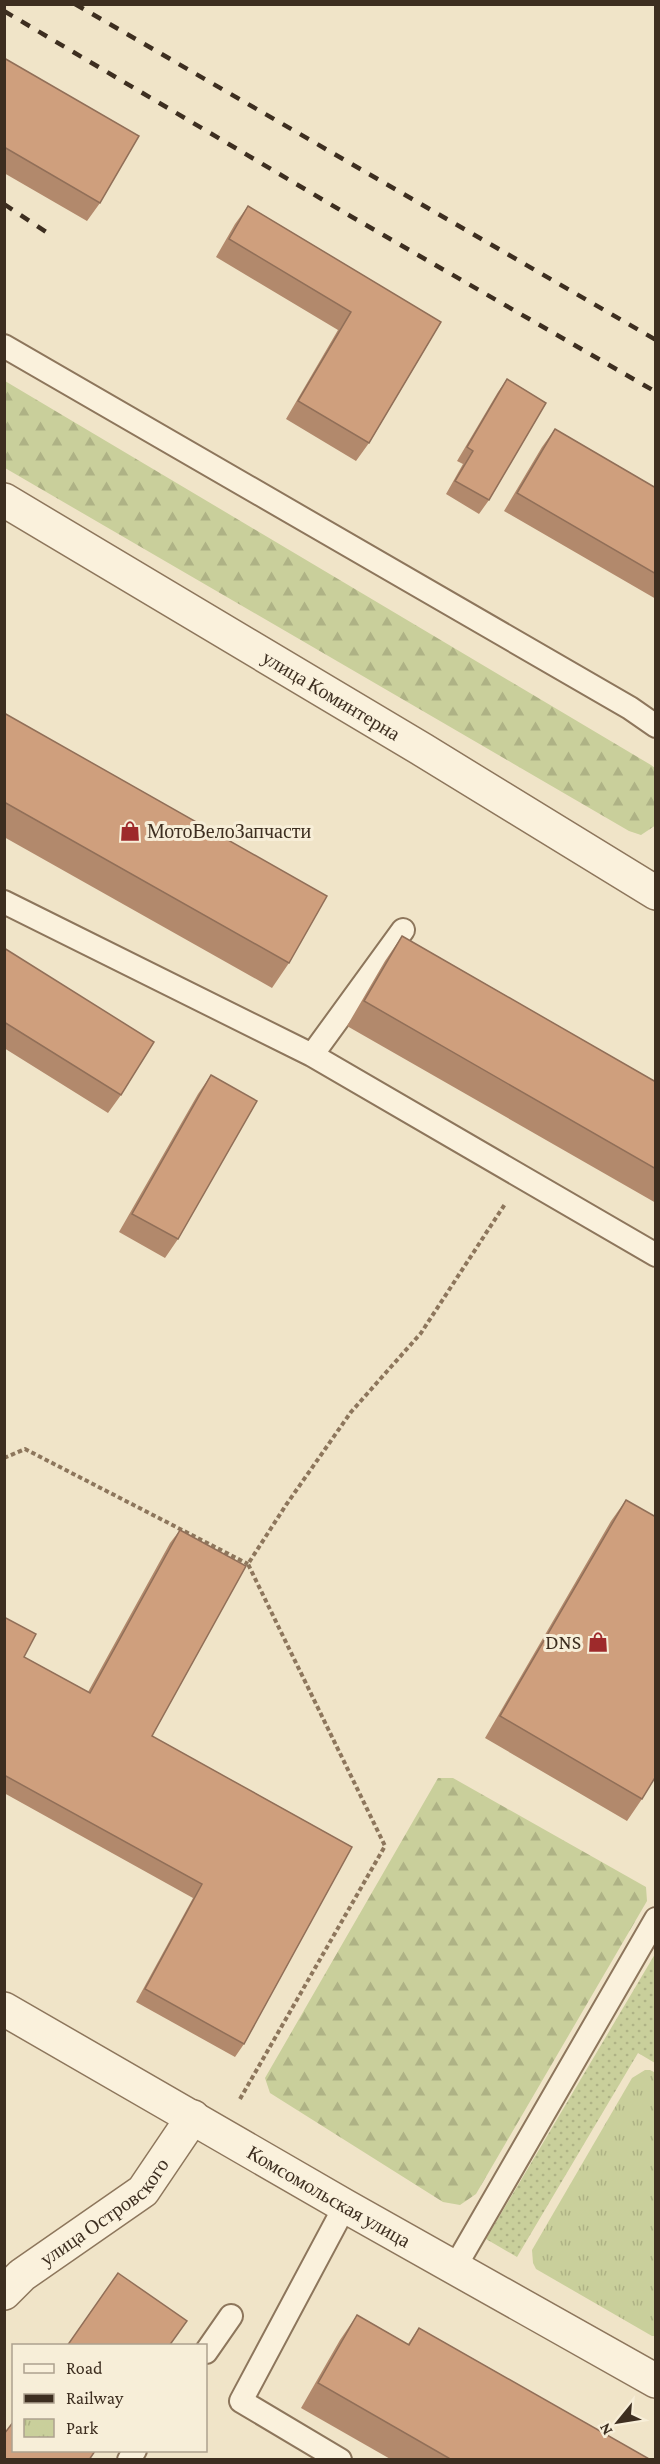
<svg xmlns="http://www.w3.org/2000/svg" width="660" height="2464" font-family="'Crimson Pro',serif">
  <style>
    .grass { fill: url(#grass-dots) }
    .forest { fill: url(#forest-firs) }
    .park { fill: url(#park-tufts) }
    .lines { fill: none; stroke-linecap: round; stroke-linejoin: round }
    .service-casing { stroke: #8d765c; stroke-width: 26 }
    .minor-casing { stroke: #8d765c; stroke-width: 36 }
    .tertiary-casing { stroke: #8d765c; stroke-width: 36 }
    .path { stroke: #8d765c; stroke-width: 4; stroke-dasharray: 4.5 3; stroke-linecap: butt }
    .service { stroke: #faf1dc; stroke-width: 22 }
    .minor { stroke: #faf1dc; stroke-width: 33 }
    .tertiary { stroke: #faf1dc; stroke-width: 33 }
    .rail { stroke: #3d2e20; stroke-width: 4.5; stroke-dasharray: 10 10; stroke-linecap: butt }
    .wall { fill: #b2896c }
    .building { fill: #cf9f7d; stroke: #916f58; stroke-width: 1.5 }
    .labels { text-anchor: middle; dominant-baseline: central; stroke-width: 6; stroke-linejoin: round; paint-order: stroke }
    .street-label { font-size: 20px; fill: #3d2e20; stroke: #f7eed8 }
    .poi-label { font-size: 20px; fill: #3d2e20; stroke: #f7eed8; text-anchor: start }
  </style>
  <defs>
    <pattern id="grass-dots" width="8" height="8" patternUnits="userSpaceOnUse" patternTransform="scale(1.5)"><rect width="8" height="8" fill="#c9cf9b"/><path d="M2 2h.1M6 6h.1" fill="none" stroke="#aeb285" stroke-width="1.8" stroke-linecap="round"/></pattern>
    <pattern id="forest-firs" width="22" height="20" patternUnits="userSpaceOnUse" patternTransform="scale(1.5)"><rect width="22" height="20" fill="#c9cf9b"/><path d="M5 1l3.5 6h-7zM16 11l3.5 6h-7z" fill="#aeb285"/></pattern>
    <pattern id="park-tufts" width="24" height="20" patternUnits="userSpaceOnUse" patternTransform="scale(1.5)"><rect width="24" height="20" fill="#c9cf9b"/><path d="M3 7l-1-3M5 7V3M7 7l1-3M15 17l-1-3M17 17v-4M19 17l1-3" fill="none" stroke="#aeb285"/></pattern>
  </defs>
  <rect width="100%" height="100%" fill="#f0e4c8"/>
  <path class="grass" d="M655 1954V2063L638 2053 517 2257 486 2239Z"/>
  <path class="forest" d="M5 381 651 765 656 769V825L641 835 629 831 5 468Z
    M438 1778H453L646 1887 647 1901 476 2194 460 2205 443 2202 270 2093 265 2078Z"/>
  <path class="park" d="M645 2070H650L656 2073 655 2336H652L536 2269 533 2263 532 2250 632 2078Z"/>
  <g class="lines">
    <g class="service-casing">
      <path id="service" d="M4 346 630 708 656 726
        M4 902 312 1055 656 1255
        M312 1055 403 930
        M455 2267 656 1919
        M206 2352 231 2316
        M129 2460 135 2450
        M340 2460 241 2401 345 2206"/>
    </g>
    <g class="minor-casing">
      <g id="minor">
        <path id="s1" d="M4 2009 345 2206 656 2381"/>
        <path id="s2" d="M4 2293 22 2275 143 2191 193 2117"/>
      </g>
    </g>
    <g class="tertiary-casing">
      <g id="tertiary">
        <path id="s3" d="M4 500 423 750 656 893"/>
      </g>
    </g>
    <path class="path" d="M4 1458 25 1449 248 1564
      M240 2099 385 1846 248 1564 286 1505 351 1412 421 1333 505 1204"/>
    <use href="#service" class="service"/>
    <use href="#minor" class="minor"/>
    <use href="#tertiary" class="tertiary"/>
    <path class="rail" d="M75 4 656 340
      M4 11 352 217 656 392
      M4 204 52 236"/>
  </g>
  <path class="wall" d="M4 58 100 203 87 221 4 173Z
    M248 206 441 322 369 443 356 461 286 419 338 330 216 257 235 224Z
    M507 379 489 500 479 514 446 494 463 464 457 461 498 392Z
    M555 429 656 488V599L504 511 542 447Z
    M4 713 289 963 272 988 4 837Z
    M402 936 656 1082V1203L347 1026 385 961Z
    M4 948 121 1095 108 1113 4 1048Z
    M211 1075 178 1239 165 1258 119 1232 198 1094Z
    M626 1500 642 1799 627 1821 485 1738 611 1521Z
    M180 1530 152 1736 352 1847 244 2044 235 2057 136 2002 193 1898 4 1793V1617L24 1657 88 1692 170 1543Z
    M357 2315 408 2344 419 2328 651 2460H392L301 2408 340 2340Z"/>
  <path class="building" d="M4 58 139 136 100 203 4 147Z
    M248 206 441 322 369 443 298 401 351 312 229 239Z
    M507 379 546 403 489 500 455 481 473 451 467 447Z
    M555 429 656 488V574L517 493Z
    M4 713 327 896 289 963 4 802Z
    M402 936 656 1082V1169L364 1001Z
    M4 948 154 1042 121 1095 4 1022Z
    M211 1075 257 1101 178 1239 132 1214Z
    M626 1500 656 1517V1776L642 1799 500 1716Z
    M180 1530 246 1566 152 1736 352 1847 244 2044 145 1989 202 1884 4 1775V1617L36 1634 24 1657 90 1693Z
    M118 2273 187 2321 169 2346H67Z
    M357 2315 409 2345 419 2328 651 2460H452L318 2383Z
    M14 2421V2451H95L89 2460H4V2434Z"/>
  <defs>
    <g id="shop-bare" transform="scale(1.62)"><path d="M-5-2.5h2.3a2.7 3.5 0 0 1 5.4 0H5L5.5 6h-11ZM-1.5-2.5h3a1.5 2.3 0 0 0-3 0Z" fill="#9e2a2b" stroke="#f7eed8" stroke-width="2.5" paint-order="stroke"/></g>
  </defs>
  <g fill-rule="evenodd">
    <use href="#shop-bare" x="130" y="831"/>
    <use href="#shop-bare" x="598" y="1642"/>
  </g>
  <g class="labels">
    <g class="street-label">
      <text stroke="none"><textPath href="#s3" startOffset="381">улица Коминтерна</textPath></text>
      <text stroke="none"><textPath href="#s1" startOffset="375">Комсомольская улица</textPath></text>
      <text stroke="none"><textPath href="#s2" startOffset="130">улица Островского</textPath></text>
    </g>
    <g class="poi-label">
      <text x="147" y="831">МотоВелоЗапчасти</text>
      <text x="581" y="1642" text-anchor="end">DNS</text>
    </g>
  </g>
  <rect width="660" height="2464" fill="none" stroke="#3d2e20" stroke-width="12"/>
  <rect x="12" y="2344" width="195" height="108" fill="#f7eed8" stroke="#ada18e" stroke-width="1.5"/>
  <rect x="24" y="2364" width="30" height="9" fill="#faf1dc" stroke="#ada18e" stroke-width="1.5"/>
  <text x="66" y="2374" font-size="18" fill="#3d2e20">Road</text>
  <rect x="24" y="2394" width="30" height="9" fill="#3d2e20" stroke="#ada18e" stroke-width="1.5"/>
  <text x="66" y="2404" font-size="18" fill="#3d2e20">Railway</text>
  <rect x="24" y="2419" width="30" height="18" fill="url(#park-tufts)" stroke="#ada18e" stroke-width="1.5"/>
  <text x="66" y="2434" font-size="18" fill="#3d2e20">Park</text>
  <g transform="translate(618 2422) rotate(240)" stroke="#f7eed8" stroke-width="4.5" paint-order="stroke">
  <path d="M0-4.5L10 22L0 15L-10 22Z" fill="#3d2e20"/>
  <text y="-9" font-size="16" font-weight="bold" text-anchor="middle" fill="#3d2e20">N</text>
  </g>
</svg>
